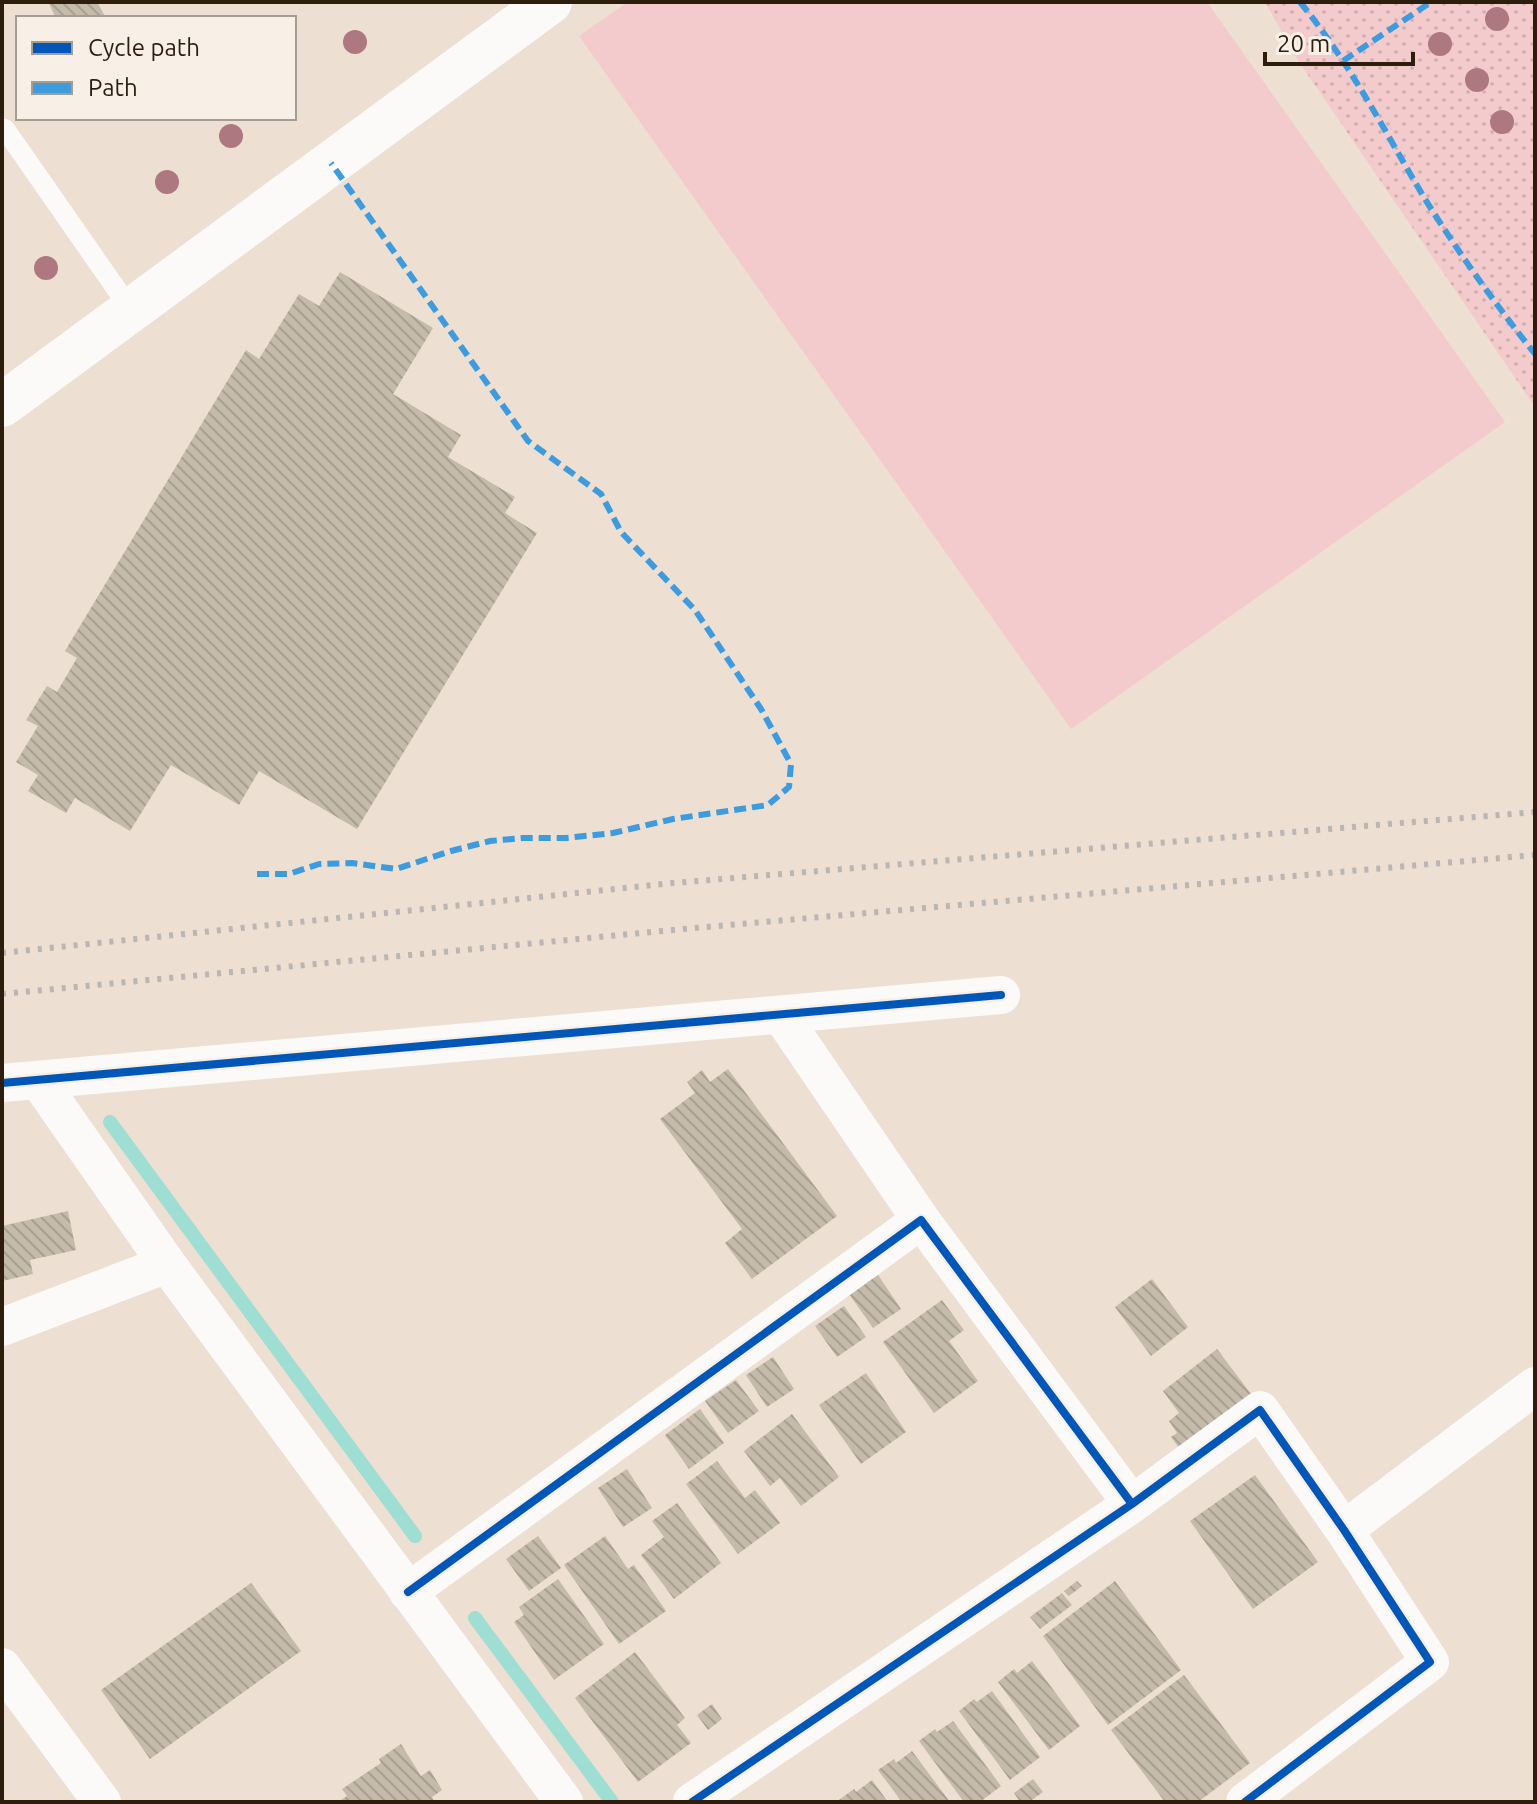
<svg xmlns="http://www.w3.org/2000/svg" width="1537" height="1804" font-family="Ubuntu,sans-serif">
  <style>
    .grass { fill: url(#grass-dots) }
    .garden { fill: #f4cbcc }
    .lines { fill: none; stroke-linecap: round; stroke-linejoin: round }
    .stream { stroke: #9fded3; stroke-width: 14 }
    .building { fill: url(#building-back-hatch) }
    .lane { stroke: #fcfaf8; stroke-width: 20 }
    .street { stroke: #fcfaf8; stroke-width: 38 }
    .secondary { stroke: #fcfaf8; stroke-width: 44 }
    .rail { stroke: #bab6b3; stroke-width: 6; stroke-dasharray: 4 8; stroke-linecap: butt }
    .quiet { stroke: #3d9bde; stroke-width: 6; stroke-dasharray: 12 6; stroke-linecap: butt }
    .cycleway-casing { stroke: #f8f0e7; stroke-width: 13 }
    .cycleway { stroke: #0057b8; stroke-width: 8 }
    .tree { fill: #ae7881 }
  </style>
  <defs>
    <pattern id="grass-dots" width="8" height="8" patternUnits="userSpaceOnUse" patternTransform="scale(2)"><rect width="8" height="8" fill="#f4cbcc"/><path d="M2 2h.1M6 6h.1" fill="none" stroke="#d2aeae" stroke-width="1.8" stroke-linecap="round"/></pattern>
    <pattern id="building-back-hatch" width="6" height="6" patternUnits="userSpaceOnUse" patternTransform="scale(2)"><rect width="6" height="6" fill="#c5bbab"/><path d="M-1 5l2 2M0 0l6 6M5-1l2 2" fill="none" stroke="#aaa092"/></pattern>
  </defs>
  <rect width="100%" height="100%" fill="#eddfd2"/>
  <path class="grass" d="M1265 2H1535V407L1295 56Z"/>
  <path class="garden" d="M628 2H1207L1505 422 1071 729 579 36Z"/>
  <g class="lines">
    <path class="stream" d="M110 1122 415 1536
      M475 1618 612 1802"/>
  </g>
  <path class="building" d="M48 2H97L105 16 102 18H56Z
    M340 272 433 328 393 394 461 435 448 457 515 497 505 513 537 533 357 829 259 771 239 805 171 765 130 831 75 798 66 813 28 791 38 775 16 762 38 726 26 720 47 686 57 692 77 658 65 651 246 350 259 359 299 294 319 306Z
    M728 1069 837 1216 752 1279 725 1243 742 1229 660 1119 695 1093 687 1082 702 1070 710 1082Z
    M68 1211 76 1250 30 1260 33 1274 2 1281V1226Z
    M878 1275 901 1309 873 1328 849 1294Z
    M1152 1279 1188 1327 1151 1356 1115 1307Z
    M942 1300 964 1330 949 1341 978 1381 934 1413 883 1342Z
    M844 1306 866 1337 837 1357 815 1326Z
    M1217 1349 1251 1394 1180 1449 1171 1437 1177 1433 1169 1421 1179 1413 1163 1391Z
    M773 1357 794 1389 767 1407 746 1375Z
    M866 1373 906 1432 861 1464 819 1405Z
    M736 1380 759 1411 728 1433 705 1401Z
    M700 1409 724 1443 689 1469 665 1435Z
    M792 1414 839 1477 801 1506 780 1478 770 1486 744 1451Z
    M717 1461 745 1498 755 1490 780 1523 738 1554 686 1484Z
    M627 1469 652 1508 623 1527 598 1488Z
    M1255 1475 1318 1562 1253 1609 1190 1521Z
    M677 1503 721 1563 674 1599 641 1555 664 1537 652 1521Z
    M538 1536 561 1568 529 1591 506 1559Z
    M605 1536 628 1569 634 1565 666 1611 619 1644 564 1565Z
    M558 1579 604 1644 554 1680 514 1622 524 1615 519 1607Z
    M1077 1581 1082 1586 1069 1596 1064 1591Z
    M1115 1581 1181 1670 1108 1725 1043 1636Z
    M251 1583 301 1651 150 1759 101 1690Z
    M1062 1593 1072 1605 1040 1629 1030 1617Z
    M635 1652 685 1718 677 1725 691 1743 638 1782 575 1698Z
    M1032 1661 1080 1726 1049 1750 998 1682 1014 1669 1017 1673Z
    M1184 1675 1250 1763 1198 1802H1165L1111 1730Z
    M992 1691 1040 1757 1010 1780 959 1711 974 1699 977 1702Z
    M712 1704 722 1719 708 1730 697 1715Z
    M953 1721 1001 1786 980 1802H964L919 1741 935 1729 937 1732Z
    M401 1744 421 1776 430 1770 442 1790 432 1797 435 1802H338L347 1796 342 1789 381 1763 379 1759Z
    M912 1751 950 1802H902L878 1770 894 1759 896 1763Z
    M1033 1779 1043 1792 1029 1802H1020L1014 1793Z
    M872 1780 888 1802H836L854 1789 856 1792Z"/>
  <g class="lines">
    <path class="lane" d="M5 129 131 310"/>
    <path class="street" d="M781 1015 921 1220
      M39 1081 167 1264 564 1802
      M2 1083 1001 995
      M2 1327 167 1264
      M1344 1530 1535 1386
      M408 1592 921 1220 1132 1504
      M2 1667 102 1802
      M692 1802 1132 1504 1260 1410 1344 1530 1430 1662 1245 1802"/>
    <path class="secondary" d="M2 405 550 2"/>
    <path class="rail" d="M2 953 673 883 1535 812
      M2 994 683 929 1535 855"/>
    <path class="quiet" d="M1300 2C1350 63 1385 132 1425 199 1458 252 1496 305 1535 354
      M1343 61 1431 2
      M257 874H289L319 864 352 863 396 869 451 851 490 841 523 838H566L613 833 673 819 768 805 789 787 791 764 761 709 695 610 621 532 601 494 528 441 331 163"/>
    <g class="cycleway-casing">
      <path id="cycleway" d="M2 1083 1001 995
        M408 1592 921 1220 1132 1504
        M692 1802 1132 1504 1260 1410 1344 1530 1430 1662 1245 1802"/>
    </g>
    <use href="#cycleway" class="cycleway"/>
  </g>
  <g class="tree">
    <circle cx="1497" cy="19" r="12"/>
    <circle cx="355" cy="42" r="12"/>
    <circle cx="1440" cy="44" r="12"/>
    <circle cx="1477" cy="80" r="12"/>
    <circle cx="1502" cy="122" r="12"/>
    <circle cx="231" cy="136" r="12"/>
    <circle cx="167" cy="182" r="12"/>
    <circle cx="46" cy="268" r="12"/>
  </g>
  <rect width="1537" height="1804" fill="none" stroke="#2d1d0d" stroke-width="8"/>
  <rect x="16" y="16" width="280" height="104" fill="#f8f0e7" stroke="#a79c90" stroke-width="2"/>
  <rect x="32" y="42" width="40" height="12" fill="#0057b8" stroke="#a79c90" stroke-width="2"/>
  <text x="88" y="56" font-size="24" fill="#2d1d0d">Cycle path</text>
  <rect x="32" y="82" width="40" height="12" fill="#3d9bde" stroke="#a79c90" stroke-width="2"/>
  <text x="88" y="96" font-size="24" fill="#2d1d0d">Path</text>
  <path d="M1265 52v12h148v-12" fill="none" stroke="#2d1d0d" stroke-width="4"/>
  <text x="1277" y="52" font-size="24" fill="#2d1d0d" stroke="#f8f0e7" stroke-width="6" paint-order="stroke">20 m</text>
</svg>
